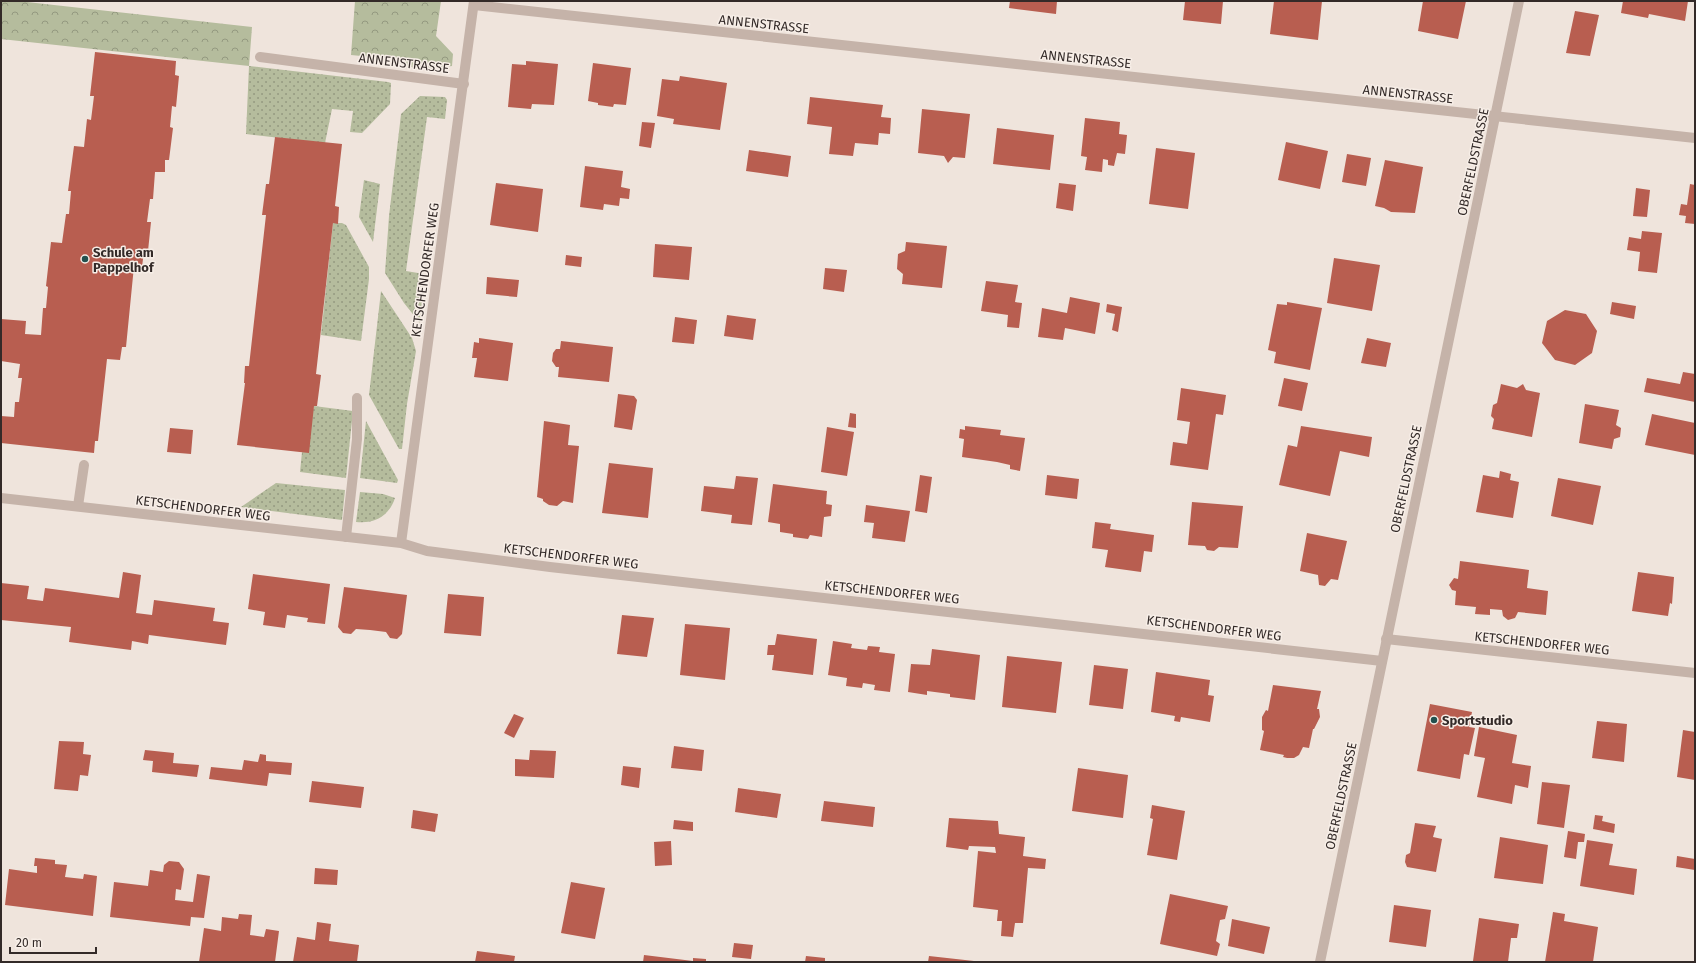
<svg xmlns="http://www.w3.org/2000/svg" width="1696" height="963" font-family="'Fira Sans',sans-serif">
  <style>
    .grass { fill: url(#grass-dots) }
    .park { fill: url(#park-crowns) }
    .building { fill: #b85e50 }
    .lines { fill: none; stroke-linecap: round; stroke-linejoin: round }
    .service { stroke: #c5b3a9; stroke-width: 10 }
    .minor { stroke: #c5b3a9; stroke-width: 10 }
    .tertiary { stroke: #c5b3a9; stroke-width: 10 }
    .poi-dot { fill: #22504e; stroke: #f7eee7; stroke-width: 1.5 }
    .labels { text-anchor: middle; dominant-baseline: central; stroke-width: 3; stroke-linejoin: round; paint-order: stroke }
    .street-label { font-size: 13px; fill: #332a28; stroke: #f7eee7 }
    .poi-label { font-size: 13px; font-weight: bold; fill: #332a28; stroke: #f7eee7; text-anchor: start }
  </style>
  <defs>
    <pattern id="grass-dots" width="8" height="8" patternUnits="userSpaceOnUse"><rect width="8" height="8" fill="#b5bc9d"/><path d="M2 2h.1M6 6h.1" fill="none" stroke="#949980" stroke-width="1.8" stroke-linecap="round"/></pattern>
    <pattern id="park-crowns" width="20" height="18" patternUnits="userSpaceOnUse"><rect width="20" height="18" fill="#b5bc9d"/><path d="M2 6a3 3 0 1 1 6 0M12 15a3 3 0 1 1 6 0" fill="none" stroke="#949980"/></pattern>
  </defs>
  <rect width="100%" height="100%" fill="#efe4dc"/>
  <path class="grass" d="M249 66 388 82 391 83 390 104 362 133 350 132 353 111 332 109 325 143 246 134Z
    M420 96 445 97 447 100 445 119 427 117 406 271 424 274 420 323 404 303 385 273 389 216 400 123 401 114Z
    M364 180 380 184 373 242 359 217Z
    M333 223H342L346 225 369 267V279L361 341 321 335Z
    M381 291 412 338 416 351 407 404 402 449H399L369 395Z
    M314 406 353 411 346 478 300 472 302 452Z
    M366 421 398 480 397 483 360 478Z
    M276 483 345 490 342 520 241 507Z
    M360 492 383 494 395 498C389 516 375 524 356 522Z"/>
  <path class="park" d="M1 1H18L252 27 249 66 1 39Z
    M355 1H441L436 36 453 54 452 66 429 69 414 68 392 59 351 55Z"/>
  <path class="building" d="M1010 1H1057L1056 14 1009 8Z
    M1185 1H1223L1221 24 1183 20Z
    M1274 1H1322L1318 40 1270 34Z
    M1423 1H1466L1458 39 1418 31Z
    M1623 1H1688L1685 21 1649 14 1648 18 1621 13Z
    M1575 11 1599 15 1590 56 1566 53Z
    M95 52 176 61 175 75 179 76 176 107 172 106 170 127 173 128 169 160H165V172H155L153 199H150L147 222H151L148 251H144L142 267 134 266 126 347H122L120 360 107 359 98 441H95L94 453 1 443V416L14 417 15 402H19L22 378H18L20 364 1 361V319L26 321 25 334 41 335 43 308H46L48 287 46 286 51 242 62 243 66 214H69L71 191H68L74 146 84 147 87 119 91 120 94 96H90Z
    M526 61 558 64 554 105 532 104 531 109 508 107 512 64 526 65Z
    M593 63 631 68 626 105 614 104 613 107 598 105V103L588 101Z
    M680 76 727 83 720 130 673 124 674 119 657 116 662 79 679 81Z
    M810 97 883 105 881 117 891 118 890 134 879 133 878 145 855 143 853 156 829 154 832 127 807 124Z
    M922 109 970 114 965 158 953 157 948 163 944 156 918 153Z
    M1085 118 1120 122 1119 134 1127 135 1125 154 1117 153 1114 166 1108 165V160L1103 159 1102 172 1085 170 1087 157 1081 156Z
    M642 122 655 123 651 148 639 146Z
    M997 128 1054 135 1050 170 993 164Z
    M275 137 342 144 335 206 339 207 338 224 333 223 316 374 321 375 317 406H314L309 453 237 445 245 383H244L245 366H249L266 215H262L266 184H269Z
    M1286 142 1328 151 1320 189 1278 180Z
    M1156 148 1195 153 1188 209 1149 204Z
    M749 150 791 156 788 177 746 171Z
    M1347 154 1371 158 1366 186 1342 182Z
    M1385 160 1423 167 1415 213 1391 212 1384 208 1375 206Z
    M585 166 623 171 621 187 630 189 629 199 620 198 619 206 604 204 603 210 580 207Z
    M496 183 543 189 538 232 490 225Z
    M1059 183 1076 185 1073 211 1056 208Z
    M1690 184 1695 185V224L1685 223 1686 216 1679 215 1681 204 1687 205Z
    M1636 188 1650 190 1647 217 1633 216Z
    M1642 231 1662 233 1657 273 1638 271 1640 252 1627 250 1629 237 1641 239Z
    M906 242 947 246 942 288 902 284 903 274 897 269 898 254 905 251Z
    M655 244 692 247 689 280 653 277Z
    M566 255 582 257 581 267 565 265Z
    M1334 258 1380 265 1372 311 1327 303Z
    M825 268 847 270 844 292 823 289Z
    M487 277 519 280 517 297 486 294Z
    M986 281 1018 285 1015 302 1022 303 1019 328 1007 327 1008 315 981 311Z
    M1070 297 1100 303 1095 334 1065 328 1063 340 1038 337 1042 308 1067 313Z
    M1287 302 1322 308 1310 370 1274 363 1276 352 1268 350 1277 304 1287 305Z
    M1612 302 1636 306 1634 319 1610 314Z
    M1107 304 1122 307 1118 332 1112 330 1115 314 1106 312Z
    M1565 310 1586 314 1597 331 1592 353 1575 365 1555 360 1542 343 1547 321Z
    M727 315 756 319 753 340 724 336Z
    M675 317 697 320 694 344 672 342Z
    M479 338 513 343 508 381 474 377 477 358H472L474 342 479 343Z
    M1367 338 1391 343 1386 367 1361 363Z
    M561 341 613 347 609 382 558 377 559 367H556L552 361 553 353 556 349H560Z
    M1683 372 1695 374V402L1644 392 1647 378 1680 384Z
    M1284 378 1308 383 1302 411 1278 406Z
    M1501 384 1517 388 1523 384 1526 390 1540 393 1532 437 1492 429 1494 419 1491 416 1493 405 1497 403Z
    M1181 388 1226 395 1223 415 1216 414 1208 470 1170 465 1173 442 1187 444 1190 422 1177 420Z
    M618 394 634 396 637 400 632 430 614 427Z
    M1585 404 1619 410 1616 425 1621 428 1620 437 1614 439 1612 449 1579 443Z
    M850 413 856 414V428L848 427Z
    M1652 414 1695 423V455L1645 445Z
    M544 421 570 425 568 445 579 446 573 503 563 501 557 506 549 505 543 501V499L537 497Z
    M965 426 1001 430 1000 435 1025 438 1020 471 1010 469V465L997 462 962 457 964 439 959 438 960 429 965 430Z
    M1301 426 1372 437 1369 457 1340 451 1330 496 1279 485 1288 445 1297 447Z
    M827 427 854 432 847 476 821 472Z
    M170 428 193 430 191 454 167 452Z
    M609 463 653 468 648 518 602 513Z
    M1500 471 1511 474 1510 480 1519 482 1513 518 1476 512 1483 475 1499 478Z
    M920 475 932 477 927 513 915 511Z
    M1047 475 1079 479 1077 499 1045 495Z
    M736 476 758 478 752 525 731 523 732 515 701 511 704 486 734 489Z
    M1558 478 1601 486 1593 525 1551 516Z
    M773 484 827 491 826 504 832 505 831 516 824 517 822 537 810 535 808 539 793 537V534L780 532V524L768 522Z
    M1192 502 1243 506 1238 548 1219 547 1214 551 1207 550 1205 546 1188 545Z
    M866 505 910 511 905 542 872 538 874 523 864 522Z
    M1095 522 1111 524 1110 529 1154 535 1152 552 1144 551 1141 572 1105 567 1108 550 1092 548Z
    M1307 533 1347 541 1338 580 1331 579 1325 586 1319 585 1318 575 1300 571Z
    M1460 561 1529 570 1527 588 1548 591 1546 615 1518 612 1515 618 1508 620 1503 616 1502 610 1490 609V615L1475 614 1476 607 1455 605 1456 591 1452 590 1449 585 1454 578 1458 579Z
    M123 572 141 575 136 613 152 615 154 600 215 608 213 621 229 623 226 645 149 635 148 644 132 641 131 650 69 642 71 627 1 620V583L29 586 27 599 43 601 45 588 119 598Z
    M1638 572 1674 577 1672 604 1670 603 1668 616 1632 611Z
    M253 574 330 584 325 624 307 622 308 618 287 615 285 628 263 625 265 612 248 609Z
    M344 587 407 595 402 634 397 639 390 638 386 632 370 630 356 629 351 634 343 633 338 627Z
    M448 594 484 597 481 636 444 633Z
    M622 615 654 618 647 657 617 654Z
    M685 624 730 628 725 680 680 675Z
    M777 634 817 639 813 675 772 670 774 655H767L768 645H775Z
    M833 641 852 644 851 648 867 650 868 646 880 647 879 652 895 654 890 692 874 690 875 685 863 683 862 688 846 686 847 678 828 675Z
    M932 649 980 655 975 700 950 697V694L927 691V695L908 692 911 664 930 665Z
    M1007 656 1062 662 1056 713 1002 707Z
    M1094 665 1128 669 1123 709 1089 705Z
    M1156 672 1210 680 1208 695 1214 696 1210 722 1181 717 1180 722 1174 721 1175 716 1151 712Z
    M1273 685 1321 691 1317 709H1319L1320 717 1314 729H1313L1309 748 1303 747 1299 755 1294 758H1287L1283 757 1284 755 1260 750 1264 731 1262 730V717L1266 710 1268 711Z
    M1430 704 1472 712 1469 727 1475 728 1469 755 1464 754 1460 779 1417 771Z
    M514 714 524 718 514 738 504 733Z
    M1597 721 1627 724 1624 762 1592 758Z
    M1479 727 1517 735 1512 763 1531 766 1528 788 1515 785 1512 804 1477 797 1485 758 1474 756Z
    M1683 730 1695 732V780L1677 777Z
    M59 741 84 742 83 754 91 755 88 776 80 775 78 791 54 789Z
    M674 746 704 750 702 771 671 768Z
    M145 750 174 753 173 763 199 765 197 777 152 772 153 761 143 760Z
    M530 750 556 751 554 778 515 776V759L529 760Z
    M260 754 266 755V761L292 763 291 775 269 773 267 786 209 779 211 767 242 770 244 760 258 762Z
    M623 766 641 768 639 788 621 785Z
    M1078 768 1128 775 1123 818 1072 811Z
    M312 781 364 787 361 808 309 802Z
    M1542 782 1570 785 1564 828 1537 824Z
    M738 788 781 794 777 818 735 812Z
    M824 801 875 807 873 827 821 821Z
    M1152 805 1185 811 1177 860 1147 855 1153 819 1150 818Z
    M413 810 438 814 435 832 411 828Z
    M1595 815 1603 816 1602 821 1615 824 1614 833 1593 829Z
    M949 818 998 821 999 834 1025 837 1023 856 1046 859 1045 869 1028 868 1023 923H1015L1013 937 1001 936 1002 921H997L998 910 973 907 978 851 996 853 995 847 969 846 968 850 946 847Z
    M674 820 693 822V831L673 829Z
    M1415 823 1436 826 1433 837 1442 839 1436 872 1407 867 1405 862 1406 855 1410 853Z
    M1568 831 1585 834 1584 842H1578L1576 859 1564 857Z
    M1500 837 1548 845 1543 884 1494 878Z
    M1587 840 1613 844 1609 865 1637 869 1634 895 1580 886Z
    M671 841 672 865 655 866 654 842Z
    M1677 856 1695 859V870L1676 867Z
    M35 858 55 860V864L67 865 65 877 83 879 84 874 97 876 93 916 5 905 9 869 37 873V866H34Z
    M169 861 179 862 184 869 181 890 176 889 175 900 193 902 197 874 210 876 204 918 191 917 190 926 110 917 114 882 148 886 150 870 163 872 164 865Z
    M315 868 338 870 337 885 314 884Z
    M571 882 605 888 595 939 561 933Z
    M1170 894 1228 906 1225 919 1220 920 1216 941 1220 944 1217 956 1160 944Z
    M1394 905 1431 910 1426 947 1389 942Z
    M1553 912 1565 914 1564 921 1598 927 1593 962H1545Z
    M239 914 252 915 250 935 264 937 266 929 279 931 275 962H199L204 928 221 931 222 917 238 919Z
    M1479 918 1519 924 1517 938H1511L1508 962 1473 961Z
    M1232 919 1270 927 1264 954 1228 946Z
    M317 922 331 924 329 941 359 945 357 962H293L297 937 315 940Z
    M734 943 753 945 751 959 732 957Z
    M477 951 515 956 514 962H475Z
    M644 955 693 961V958L706 959V962H643Z
    M806 956 825 958V962H805Z
    M929 956 974 961V962H928Z"/>
  <g class="lines">
    <path class="service" d="M260 57 464 84
      M78 506 84 465
      M346 537 357 439V398"/>
    <path class="minor" d="M474 5 1695 138
      M1 498 401 543 427 551 550 567 1382 661
      M401 543 474 1
      M1386 639 1695 673"/>
    <path class="tertiary" d="M1320 962 1519 1"/>
  </g>
  <g class="poi-dot">
    <circle cx="85" cy="259" r="4"/>
    <circle cx="1434" cy="720" r="4"/>
  </g>
  <g class="labels">
    <g class="street-label">
      <text transform="translate(764 24) rotate(6)">ANNENSTRASSE</text>
      <text transform="translate(1086 59) rotate(6)">ANNENSTRASSE</text>
      <text transform="translate(404 63) rotate(7)">ANNENSTRASSE</text>
      <text transform="translate(1408 94) rotate(6)">ANNENSTRASSE</text>
      <text transform="translate(1473 162) rotate(-78)">OBERFELDSTRASSE</text>
      <text transform="translate(425 270) rotate(-82)">KETSCHENDORFER WEG</text>
      <text transform="translate(1406 479) rotate(-78)">OBERFELDSTRASSE</text>
      <text transform="translate(203 508) rotate(7)">KETSCHENDORFER WEG</text>
      <text transform="translate(571 556) rotate(7)">KETSCHENDORFER WEG</text>
      <text transform="translate(892 592) rotate(6)">KETSCHENDORFER WEG</text>
      <text transform="translate(1214 628) rotate(7)">KETSCHENDORFER WEG</text>
      <text transform="translate(1542 643) rotate(6)">KETSCHENDORFER WEG</text>
      <text transform="translate(1341 796) rotate(-78)">OBERFELDSTRASSE</text>
    </g>
    <g class="poi-label">
      <text x="93" y="252">Schule am<tspan x="93" dy="15">Pappelhof</tspan></text>
      <text x="1442" y="720">Sportstudio</text>
    </g>
  </g>
  <rect width="1696" height="963" fill="none" stroke="#332a28" stroke-width="4"/>
  <path d="M10 947v6h86v-6" fill="none" stroke="#332a28" stroke-width="2"/>
  <text x="16" y="947" font-size="12" fill="#332a28" stroke="#f7eee7" stroke-width="3" paint-order="stroke">20 m</text>
</svg>
